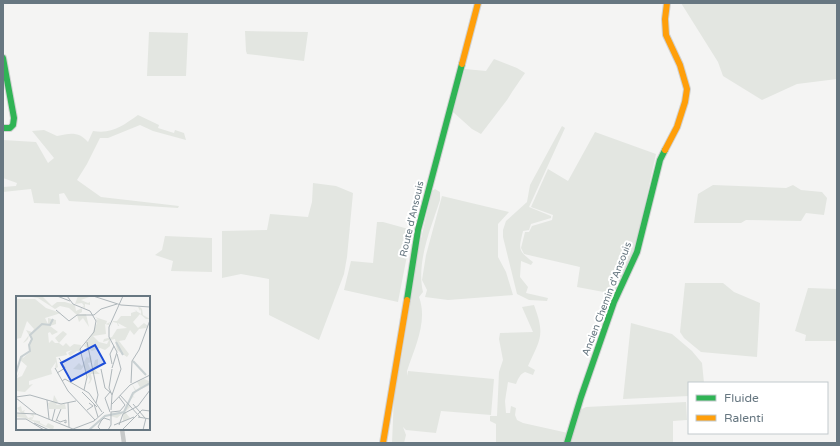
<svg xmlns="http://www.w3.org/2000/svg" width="840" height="446" font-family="'Varela Round',sans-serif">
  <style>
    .green { fill: #e3e6e1 }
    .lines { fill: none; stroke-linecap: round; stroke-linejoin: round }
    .fast-casing { stroke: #d0d1d1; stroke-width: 8 }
    .slow-casing { stroke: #d0d1d1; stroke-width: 8 }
    .street { stroke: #c7c9c9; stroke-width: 4.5 }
    .fast { stroke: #30b455; stroke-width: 6 }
    .slow { stroke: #ff9f0a; stroke-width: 6 }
    .labels { text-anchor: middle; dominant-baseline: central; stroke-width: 4; stroke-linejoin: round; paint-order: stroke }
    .street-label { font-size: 10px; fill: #677781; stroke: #fff }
    .inset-river { fill: none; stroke: #c8d0d2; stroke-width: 2 }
    .inset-road { fill: none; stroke: #afb7bb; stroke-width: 1 }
    .view { fill: #1d4ed8; fill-opacity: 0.15; stroke: #1d4ed8; stroke-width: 2 }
    .inset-edge { fill: none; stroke: #677781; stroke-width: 2 }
  </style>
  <rect width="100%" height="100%" fill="#f4f4f3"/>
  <path class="green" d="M681 3H837V79L797 84 762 100 723 76 718 62Z
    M245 31 308 32 304 61 247 54 246 51Z
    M149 32 188 33 186 76H147Z
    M494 59 517 68 525 73 512 92 507 100 481 134 472 129 453 112 465 69 486 71Z
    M138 115 159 125 158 128 174 133 175 130 184 133 186 140 153 131 140 125 108 138H100L87 164 77 180 101 197 179 206 178 208 69 201 64 193 59 194 60 204 34 203 31 189 3 192V187L16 186 17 183 3 178V140L36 142 48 163 54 158 32 131 44 130 57 136C70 133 79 131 88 142L93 131C113 134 122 126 138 115Z
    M562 126 565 128 529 207 551 216V218L531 224 529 230 523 231C519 249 517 250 533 262L531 265 521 261 520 277 528 287 526 293 548 298 547 301 529 300 517 294 503 237V230L506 221 527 202 530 185Z
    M595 132 656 154 635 250 611 304 609 293 577 287 580 267 524 254 521 248 525 232H529L532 226 552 220 553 215 531 207 548 169 568 181Z
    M313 183 336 186 353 193 347 257 344 274 319 340 269 315V279L241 274 222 278V231L267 230 270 214 308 217 312 202Z
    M713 185 786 188 793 185 801 190 822 192 827 198 824 215 806 213 801 221 746 220 741 223H694L698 194Z
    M435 189 440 192V200C431 228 416 262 423 292L419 297C428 321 415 347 407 371V376L408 371 494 379 491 415 441 411 436 433 406 430 403 427 406 435 404 443H392L394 396 402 355 414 279 417 256 432 191Z
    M442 196 509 212 498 224V257L506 272 513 295 448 300 425 297 427 290 422 280 426 255Z
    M377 222H383L412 230 398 302 344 290 351 261 373 263Z
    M165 236 212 238V272L171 271 173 261 155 255 162 250Z
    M685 283H723L734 292 760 303 757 357 701 352 684 338 680 332Z
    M808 288 837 289V341H805L806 335 795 331Z
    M534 305C545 335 541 338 528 366L535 370 533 375 525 372C520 374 518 379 516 384L508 382 505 401 506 413H510L511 406 516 408 515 415 517 420 523 423 568 433 565 443H496V424L490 421V416H497L499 372 503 360 499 339 500 333 533 332 522 307Z
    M631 323 672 334 692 351 702 363 704 383H689V396L623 399Z
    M686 402 687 420 673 421V443H570L580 410 586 407Z"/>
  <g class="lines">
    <g class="fast-casing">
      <path id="fast" d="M3 58 14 118 13 125 10 128H3
        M407 300 418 230 462 64
        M567 443 581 397 614 302 637 252 660 160 665 150"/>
    </g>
    <g class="slow-casing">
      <path id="slow" d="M462 64 478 3
        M665 150 677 127 685 102 687 89 680 65 666 35 665 19 667 3
        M383 443 407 300"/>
    </g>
    <path class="street" d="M122 429 124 443"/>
    <use href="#fast" class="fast"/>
    <use href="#slow" class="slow"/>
  </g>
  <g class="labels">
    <g class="street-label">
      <text transform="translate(412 219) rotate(-77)">Route d'Ansouis</text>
      <text transform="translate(607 299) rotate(-69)">Ancien Chemin d'Ansouis</text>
    </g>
  </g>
  <g transform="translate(16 296)">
    <rect width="134" height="134" fill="#f4f4f3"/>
    <path d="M10 0H26L36 10 41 6H49L59 9 60 15 66 12V16L61 19 70 18 73 31 67 22 63 26 61 19 53 12 44 10 39 13 22 2ZM62 0H76L65 4 72 7 74 6V9L69 8V12L66 11 68 10 66 7 59 8ZM0 3H19L30 12 45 17 29 22 32 28V22L40 24V28L34 30 42 36 36 39 34 36 32 37 33 47 36 44 39 47H43L39 42 47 35 51 38 43 47 47 50 50 47 54 51 58 48 65 49 64 56 61 55 54 60 52 57 56 54 50 56 51 59 35 62 40 61 42 71 39 73 40 66 35 73 36 78 13 85V89L17 88 9 96 0 95V82L4 75 1 82 6 80 11 70 4 64 7 59V62L14 56 13 48 16 41 13 39 12 43 9 46 7 47 13 39 10 34 16 36 18 33 11 25 5 42 0 43ZM122 11H124L126 13 127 19 134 23H130L124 18 117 26 122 32 128 27 132 30 130 32 123 33 118 39 114 34 109 44 103 45 113 58 111 61 101 54 99 43 94 44 95 49 94 46V50L89 54 84 52 76 55 68 50 75 40 81 27 80 23 83 24 79 21 91 25 90 28 94 26 93 29 89 28 90 38 77 40 83 46 91 48 93 44 87 46 88 43 96 41 101 33 111 32 102 27 103 30H102L101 27 97 26 94 34 97 25H101L105 20H115V17L121 15 117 13 125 18V13L124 15 122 11 120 12ZM75 59 76 66 72 67 74 72H77L79 64 82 63V71L78 73 84 78H75L76 83 74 87 72 88 74 84 68 70 65 74 57 73 63 67 66 70 71 60 72 62ZM128 83 133 85 134 89 121 95 117 100 119 102 117 101 112 107 119 95 116 88 120 94 124 91 121 86ZM38 99 42 106 40 109 49 108 50 113H33L32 107 37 105ZM111 107 115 110 109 116 114 122 107 126V117L101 122 94 120 95 117 107 116ZM5 110 6 115 9 114 8 116 12 122 16 121 15 124 17 120 14 119 17 118 18 120 16 124 24 125V127L30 130 34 124 32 127 38 130 37 134 9 122 0 121 1 118 5 117 1 112Z" fill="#e3e6e1"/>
    <path class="inset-river" d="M100 46 107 59M117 65 130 79M0 77 5 61 14 55 13 49 16 43 14 39 26 28 34 29 37 23M73 134 89 120 108 116 117 97 134 87"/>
    <path class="inset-road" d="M41 0 54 5M51 0 57 8 74 15 80 25 78 36 64 53 71 81 68 94M77 0 105 9M105 9 134 11M40 14 53 25 61 19H78L85 13 101 8M71 46 82 99 80 107M96 68 94 58 98 50M39 72 52 95 79 124M96 72 101 56 93 41V31L107 0M85 73 89 92 95 97M41 77 49 72 43 62M46 85 49 83 73 97 86 116M115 87 116 65 123 54 134 24M66 96 81 111M94 96 89 102 94 116M96 99 105 73 101 58M104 99 124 121M0 101 14 99 45 108 60 105M0 102 20 118M31 104 33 123M52 107 53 131M78 108 82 121M96 108 114 89 134 79M117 108 129 122M71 114 77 110 73 107M95 114 96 99 93 92 96 73M95 116 104 115 109 109 103 101M0 117 20 118M20 118 57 133 78 125 88 116M122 118 126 114 134 115M122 121 134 123M0 123H10L28 134M41 124 44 126 50 124V127L48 126M36 125 39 113M40 125 45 113M18 127 33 134M98 129 118 121M103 129 107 118 122 110 134 94M85 134 82 131 85 125 88 122 94 124M92 134 95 129V116M106 134 121 119M127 134 130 122"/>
    <path class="view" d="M79 49 89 67 55 85 45 67Z"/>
    <rect width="134" height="134" class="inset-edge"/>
  </g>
  <rect width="840" height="446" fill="none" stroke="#677781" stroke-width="8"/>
  <rect x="688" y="382" width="140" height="52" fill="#ffffff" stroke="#c2c9cd"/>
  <rect x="696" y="395" width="20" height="6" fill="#30b455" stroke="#c2c9cd"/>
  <text x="724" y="402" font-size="12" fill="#677781">Fluide</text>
  <rect x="696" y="415" width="20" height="6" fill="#ff9f0a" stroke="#c2c9cd"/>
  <text x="724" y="422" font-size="12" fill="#677781">Ralenti</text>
</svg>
